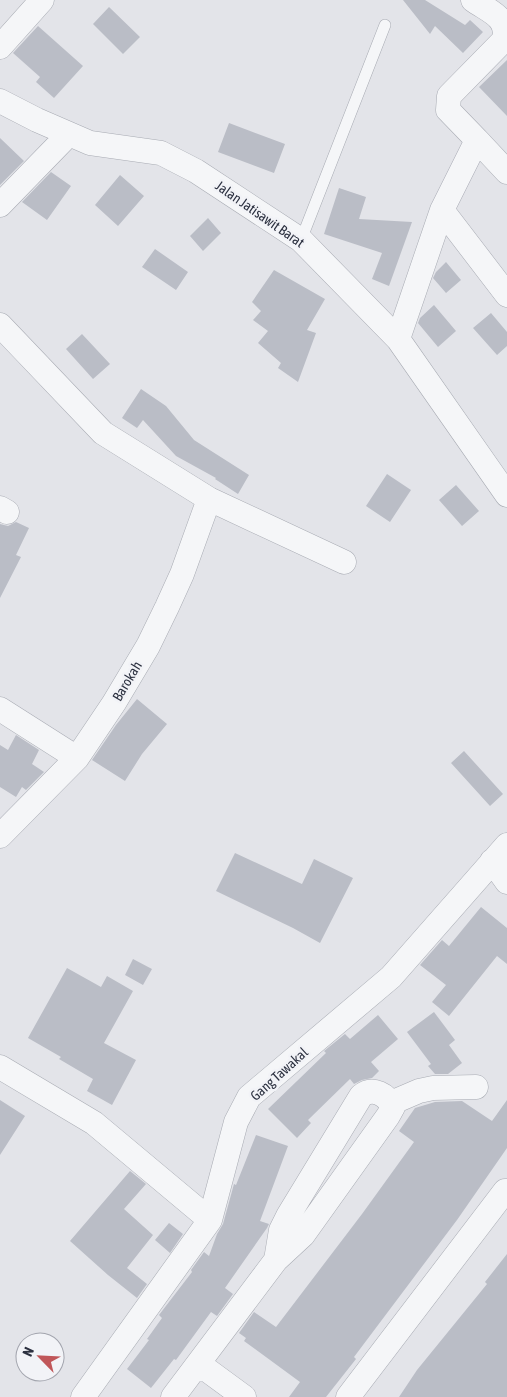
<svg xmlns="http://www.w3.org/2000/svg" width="507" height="1397" font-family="'Asap Condensed',sans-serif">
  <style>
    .building { fill: #babdc6 }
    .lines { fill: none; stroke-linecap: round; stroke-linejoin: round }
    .service-casing { stroke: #a8abb3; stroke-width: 12 }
    .minor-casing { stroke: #a8abb3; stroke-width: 25 }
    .service { stroke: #f5f6f8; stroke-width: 11 }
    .minor { stroke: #f5f6f8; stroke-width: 24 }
    .labels { text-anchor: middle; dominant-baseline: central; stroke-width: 5; stroke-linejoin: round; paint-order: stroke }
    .street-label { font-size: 14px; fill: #2c3140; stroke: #f2f3f7 }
  </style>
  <rect width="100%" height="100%" fill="#e3e4e9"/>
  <path class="building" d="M403 0H425L465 25 470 20 483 32 463 53 435 26 430 34Z
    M109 7 140 37 123 54 93 24Z
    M38 26 83 66 54 98 36 82 40 77 13 53Z
    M507 60V116L479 87Z
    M229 123 285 144 274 173 218 152Z
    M0 138 24 161 0 185Z
    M51 172 71 186 47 220 22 202Z
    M120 175 144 196 118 226 95 205Z
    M339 188 366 197 359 219 412 222 389 286 372 279 382 253 324 234Z
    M208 218 221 233 203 251 190 236Z
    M155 249 188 272 176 290 142 267Z
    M446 262 461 280 446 293 433 278 436 272Z
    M274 270 325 299 307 330 316 333 298 382 278 368 281 363 258 343 268 331 253 320 261 311 252 302Z
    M434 305 456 331 438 347 418 323 420 318Z
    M491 313 507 332V346L497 355 473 328Z
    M82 334 110 364 93 379 66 349Z
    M141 389 166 406 194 440 249 475 238 494 215 479 216 478 176 456 143 420 137 428 122 418Z
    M387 474 411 490 390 522 366 506Z
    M456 485 479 511 462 526 439 500Z
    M16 522 29 528 16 555 21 557 0 598V524L8 526Z
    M137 699 167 724 142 754 125 781 92 760 116 725Z
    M16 735 39 750 32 764 44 772 26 790 22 787 16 797 0 787V745L8 750Z
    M464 751 503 794 490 806 451 763Z
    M235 853 302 884 314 859 353 878 320 943 293 928 216 891Z
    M481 907 507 928V964L497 956 449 1016 432 1002 446 985 420 965 442 940 449 946Z
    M133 959 152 969 143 985 125 975Z
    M67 968 101 987 107 976 133 991 104 1043 136 1060 112 1105 87 1091 93 1079 59 1059 61 1057 28 1038Z
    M434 1012 455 1040 449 1045 462 1063 448 1074H435L428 1066 431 1064 407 1032Z
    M378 1015 398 1039 371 1062 379 1071 372 1078 362 1080 354 1084 350 1079 308 1120 311 1123 297 1138 268 1109 326 1053 324 1051 345 1034 350 1039Z
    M0 1100 25 1116 0 1155Z
    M507 1100V1148L457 1220 354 1357 356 1359 326 1397H289L300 1382 244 1341 246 1338 239 1333 254 1312 276 1327 362 1214 414 1142 399 1131 415 1108 435 1102 462 1101 492 1121Z
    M256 1135 288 1146 260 1221 269 1224 267 1228 225 1288 233 1294 217 1316 211 1312 176 1360 174 1359 151 1388 127 1369 149 1340 147 1339 162 1318 159 1315 192 1272 191 1270 204 1252 209 1256 217 1234 223 1224 234 1184 236 1185Z
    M130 1171 146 1184 124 1209 153 1235 127 1268 147 1284 137 1298 108 1275 70 1241Z
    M169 1223 183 1234 170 1253 155 1240Z
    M507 1254V1397H399L417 1370 487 1284 485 1282Z"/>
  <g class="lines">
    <g class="service-casing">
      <path id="service" d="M301 240 385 25"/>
    </g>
    <g class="minor-casing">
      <path id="minor" d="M0 47 42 0
        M0 101 37 120 90 143 161 153 196 171 301 240 398 339 507 495
        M477 140 507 172
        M0 205 69 134
        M442 210 507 295
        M0 325 103 433 209 499 344 562
        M398 339 442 210 477 140 448 110 449 96 505 39C507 16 490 12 473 0
        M0 508 7 512
        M0 709 77 758
        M0 836 77 758 114 703 148 646 167 607 182 574 209 499
        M492 861 507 882
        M0 1067 94 1123 210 1220
        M391 1103 419 1091 433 1088 476 1087
        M199 1364 244 1397
        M83 1397 210 1220 236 1122 249 1097 391 977 507 845
        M173 1397 276 1260 303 1235 388 1116 393 1107C387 1095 373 1086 361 1096L288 1216 281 1230 276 1260
        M348 1397 505 1191H507"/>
    </g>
    <use href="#service" class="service"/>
    <use href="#minor" class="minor"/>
  </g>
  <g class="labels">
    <g class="street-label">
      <text transform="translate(260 214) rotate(35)">Jalan Jatisawit Barat</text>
      <text transform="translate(127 681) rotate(-59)">Barokah</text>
      <text transform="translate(279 1074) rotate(-42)">Gang Tawakal</text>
    </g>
  </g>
  <g transform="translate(40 1357) rotate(294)"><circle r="24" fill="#f2f3f7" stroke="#a3a5ae"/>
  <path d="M0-4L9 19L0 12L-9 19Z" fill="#c05659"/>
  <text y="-8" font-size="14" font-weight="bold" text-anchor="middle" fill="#2c3140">N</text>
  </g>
</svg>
